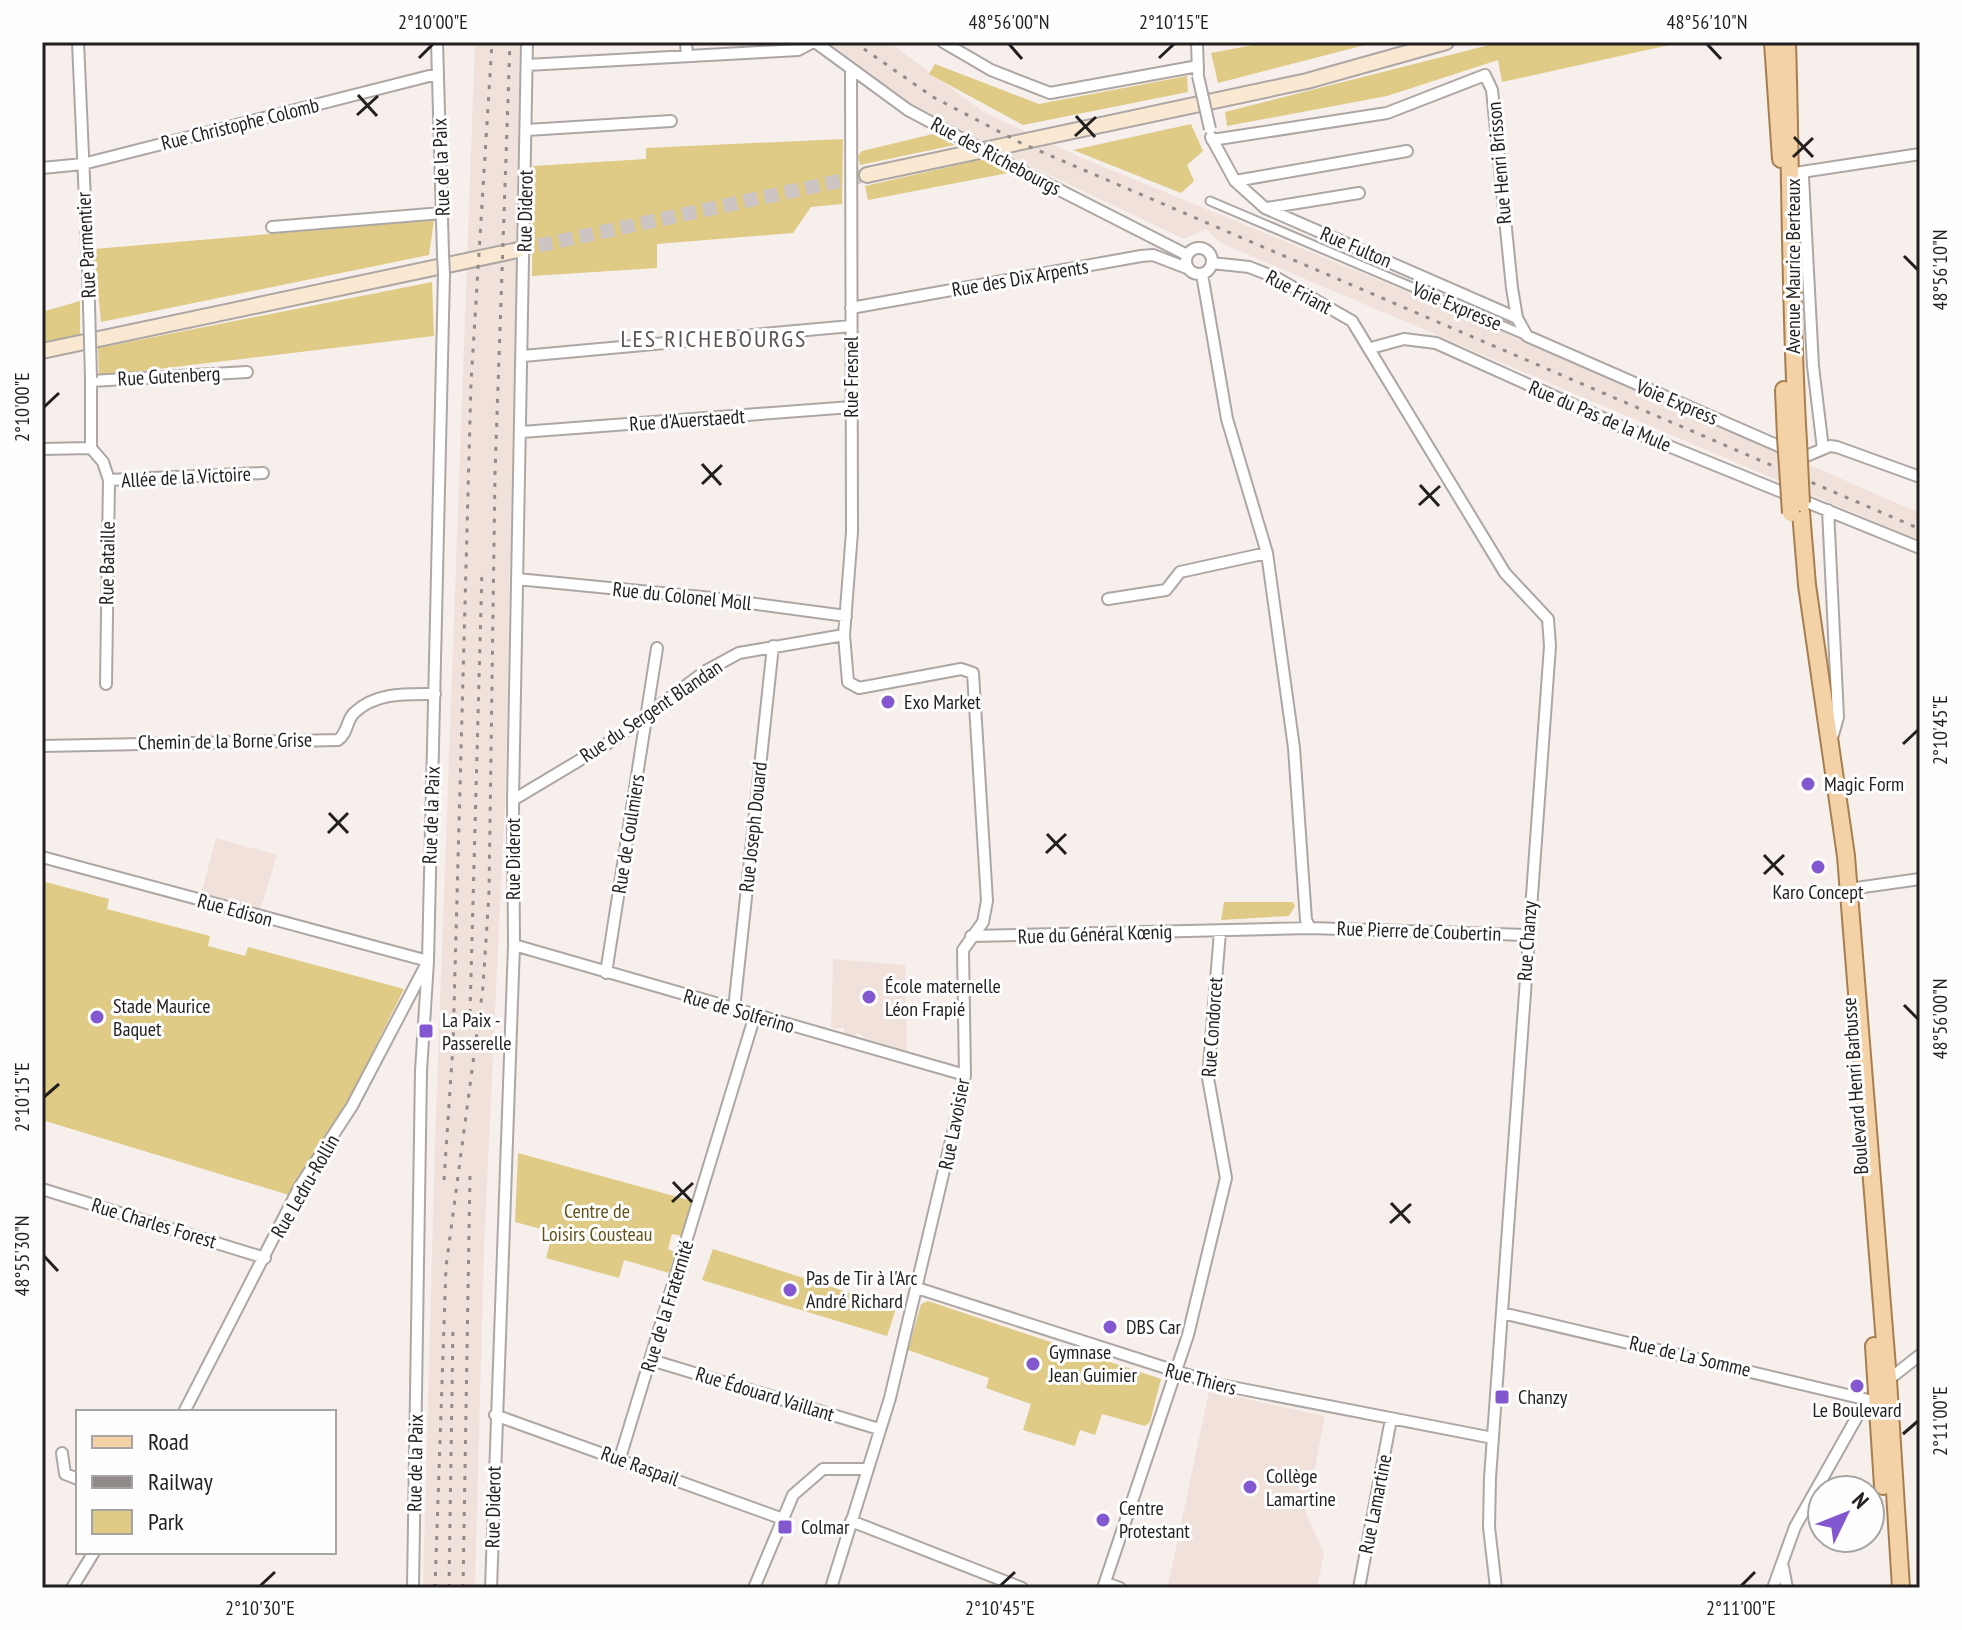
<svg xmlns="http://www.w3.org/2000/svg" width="1962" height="1630" font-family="'PT Sans Narrow',sans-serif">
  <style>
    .built { fill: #f0e2db }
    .green { fill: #dfca86 }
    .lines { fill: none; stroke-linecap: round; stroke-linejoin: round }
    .secondary-tunnel { stroke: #ccc5c3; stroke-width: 14; stroke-dasharray: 14 7; stroke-linecap: butt }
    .pedestrian-casing { stroke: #ada7a4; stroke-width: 11 }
    .minor-casing { stroke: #ada7a4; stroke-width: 14 }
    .secondary-casing { stroke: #ada7a4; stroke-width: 18 }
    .primary-casing { stroke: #a67f4f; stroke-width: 20 }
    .pedestrian { stroke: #fff; stroke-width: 7 }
    .minor { stroke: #fff; stroke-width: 10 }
    .secondary { stroke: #fae8d2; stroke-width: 14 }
    .primary { stroke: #f4d1a6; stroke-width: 16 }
    .rail { stroke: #908b89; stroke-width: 3; stroke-dasharray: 4 8; stroke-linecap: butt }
    .minor-bridge-casing { stroke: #ada7a4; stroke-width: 14; stroke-linecap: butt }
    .primary-bridge-casing { stroke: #a67f4f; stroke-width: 20; stroke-linecap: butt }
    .minor-bridge { stroke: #fff; stroke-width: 10 }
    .primary-bridge { stroke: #f4d1a6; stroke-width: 16 }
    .ticks { fill: none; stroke: #221f1e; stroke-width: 3 }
    .poi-dot { fill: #8257d0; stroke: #fefefe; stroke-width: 3 }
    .labels { text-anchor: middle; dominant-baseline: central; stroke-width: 6; stroke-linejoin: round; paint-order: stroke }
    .street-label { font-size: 20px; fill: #221f1e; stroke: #fefefe }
    .poi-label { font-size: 20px; fill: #221f1e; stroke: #fefefe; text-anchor: start }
    .park-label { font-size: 20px; fill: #635218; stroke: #fefefe }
    .quarter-label { font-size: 24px; letter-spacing: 2px; fill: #5b5552; stroke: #fefefe }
    .neatline { fill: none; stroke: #221f1e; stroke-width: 3 }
    .ticks-label { font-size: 20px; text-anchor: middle; fill: #221f1e }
  </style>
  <rect width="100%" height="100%" fill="#f6efec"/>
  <path class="built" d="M475 42H521L505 800 484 1248 475 1588H423L435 1142Z
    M829 42H889L982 111 1082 158 1476 320 1920 513V541L1221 243 1206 229 1184 239 1022 162 904 100Z
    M216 838 277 855 260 911 201 894Z
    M833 959 905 965 907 1051 868 1040 858 1033 854 1036 844 1034V1028H831Z
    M1209 1391 1325 1416 1306 1513 1324 1554 1317 1588H1178L1168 1585Z"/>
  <path class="green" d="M1269 42H1377L1218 83 1211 53Z
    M1501 42H1683L1502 82 1498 60 1387 96 1227 126 1225 112Z
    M935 64 1039 104 1187 76 1188 92 1023 125 929 74Z
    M1191 124 1203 151 1187 165 1194 181 1181 193 1073 150Z
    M933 134 955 145 860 165 858 156 862 151Z
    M843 139 842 204 811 207 793 233 657 244V268L532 276 533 166 646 159V148Z
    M983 159 1008 173 868 200 865 186Z
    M434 220 429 255 101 322 94 249Z
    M432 282 434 336 99 376 98 348Z
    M80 301V336L42 343V312Z
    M42 881 109 899 107 909 210 936 208 946 245 956 248 947 404 989 345 1107 289 1195 42 1120Z
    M1224 902H1293L1295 906 1289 916 1221 920Z
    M518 1153 692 1201 683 1236 672 1234 668 1249 675 1252 669 1273 624 1260 619 1278 546 1258 553 1232 515 1222Z
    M713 1249 875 1301V1305L886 1308 887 1305 896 1308 887 1336 702 1280Z
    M928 1301 1161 1379 1150 1422 1145 1426 1102 1414 1095 1435 1080 1430 1075 1446 1023 1430 1031 1404 986 1388 989 1378 908 1350 921 1304Z"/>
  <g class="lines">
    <path class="secondary-tunnel" d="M518 250 867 175"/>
    <g class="pedestrian-casing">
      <path id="pedestrian" d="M1210 201 1527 336"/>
    </g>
    <g class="minor-casing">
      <path id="minor" d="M78 42 88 269
        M437 42 443 254
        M686 42 687 56
        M815 42 908 110
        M943 42 991 70 1050 93 1198 66
        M1197 42 1198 72
        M527 65 798 50 813 42
        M527 130 671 121
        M1211 137 1235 181 1265 208 1517 318
        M1212 140 1387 113 1485 75 1492 90 1512 288 1517 318 1527 336 1804 457 1830 446 1837 447 1920 477
        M42 168 83 164 437 74
        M1795 173 1920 154
        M1028 174 1187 255
        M1803 177 1813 366 1823 449
        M1235 181 1407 151
        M1267 208 1359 193
        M272 227 442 213
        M1186 261a13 13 0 1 1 26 0a13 13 0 1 1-26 0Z
        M1212 263 1249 267 1277 278 1352 321 1505 573 1548 619 1550 646 1490 1478 1489 1527 1496 1588
        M1202 274 1227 419 1267 553 1294 748 1306 920 1310 928
        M851 308 1141 256 1153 255 1187 268
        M1371 348 1404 339 1436 343 1629 430 1920 548
        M523 356 851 326
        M91 378V448
        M91 381 247 372
        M522 432 851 407
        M91 448 103 462 109 480 106 684
        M42 449 91 448
        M109 480 263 473
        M1828 510 1838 717 1833 735
        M517 579 712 598 846 616
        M1108 599 1166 590 1180 572 1267 553
        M42 746 338 740C348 733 346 721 354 713 376 692 406 694 435 694
        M513 800 615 739 704 672 739 653 844 635
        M42 857 428 961
        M1849 889 1920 879
        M971 936 1310 928 1527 935
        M514 945 965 1075
        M606 973 657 648
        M734 1009 773 646
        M42 1189 265 1258
        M917 1288 1216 1384 1493 1438
        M1502 1313 1877 1402
        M651 1360 879 1429
        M1888 1380 1920 1355
        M184 1412 300 1186 352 1106 427 963
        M495 1415 783 1519
        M62 1453 65 1474 78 1479
        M620 1458 755 1015
        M851 1521 1022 1588
        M1783 1567 1787 1588
        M1106 1583 1120 1588
        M72 1588 94 1552
        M413 1588 421 1071 428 961 444 274
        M491 1588 514 945 513 800 527 42
        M754 1588 793 1495 823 1469H866
        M831 1588 890 1398 958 1111 965 1075 963 950 983 922 987 901 973 673 961 669 859 688 848 682 844 635 852 532 851 71
        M1103 1588 1188 1335 1226 1178 1208 1078 1220 932
        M1359 1588 1391 1419
        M1773 1588 1795 1527 1862 1408 1877 1402"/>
    </g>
    <g class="secondary-casing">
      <path id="secondary" d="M867 175 1307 81 1446 42
        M42 351 518 250"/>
    </g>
    <g class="primary-casing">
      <path id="primary" d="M1773 42 1781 159
        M1787 42C1791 175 1790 308 1798 442
        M1784 390 1786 437
        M1801 512 1807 585 1846 856 1888 1380 1901 1588
        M1874 1346 1883 1486"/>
    </g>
    <use href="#pedestrian" class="pedestrian"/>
    <use href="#minor" class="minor"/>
    <use href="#secondary" class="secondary"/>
    <use href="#primary" class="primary"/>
    <path class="rail" d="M854 42 933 97 1021 143 1920 529
      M470 1013 482 569
      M444 1180 453 1045 471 383 492 42
      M435 1588 446 1267 483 987 489 893 495 473 510 42
      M449 1588 453 1324
      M463 1588 470 1174"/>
    <g class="minor-bridge-casing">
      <path id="minor-bridge" d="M1198 76 1210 129
        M908 110 1028 174
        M443 254 444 274
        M88 269 91 378"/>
    </g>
    <g class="primary-bridge-casing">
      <path id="primary-bridge" d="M1786 437 1791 513
        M1798 442 1801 503"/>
    </g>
    <use href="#minor-bridge" class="minor-bridge"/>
    <use href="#primary-bridge" class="primary-bridge"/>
  </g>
  <path class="ticks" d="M1009 44 1022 59M1707 44 1721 59M419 58 433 44M1159 58 1174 44M358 95 377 116M357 115 378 96M1076 116 1095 137M1075 136 1096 117M1794 137 1813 157M1793 157 1813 138M1904 256 1918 270M44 407 59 393M702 464 721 485M702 484 722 465M1420 485 1439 506M1419 505 1440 486M1903 744 1918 730M329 813 348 833M328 833 348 813M1047 834 1066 854M1046 853 1066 834M1764 855 1783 875M1764 874 1784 855M1904 1005 1918 1019M44 1097 59 1084M673 1182 692 1202M672 1202 693 1183M1391 1203 1410 1223M1390 1223 1411 1204M44 1256 58 1271M1903 1434 1918 1421M260 1586 275 1572M1000 1586 1015 1572M1741 1586 1755 1572"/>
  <g class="poi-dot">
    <circle cx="888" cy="702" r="8"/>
    <circle cx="1808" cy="784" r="8"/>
    <circle cx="1818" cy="867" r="8"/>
    <circle cx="869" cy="997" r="8"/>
    <circle cx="97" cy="1017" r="8"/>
    <rect x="418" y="1023" width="16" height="16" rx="4"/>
    <circle cx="790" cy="1290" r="8"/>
    <circle cx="1110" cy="1327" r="8"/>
    <circle cx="1033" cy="1364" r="8"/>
    <circle cx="1857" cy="1386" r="8"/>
    <rect x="1494" y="1389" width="16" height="16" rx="4"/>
    <circle cx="1250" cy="1487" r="8"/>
    <circle cx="1103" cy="1520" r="8"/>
    <rect x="777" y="1519" width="16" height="16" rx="4"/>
  </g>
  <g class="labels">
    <g class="street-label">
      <text transform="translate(240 124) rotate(-14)">Rue Christophe Colomb</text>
      <text transform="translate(996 156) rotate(28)">Rue des Richebourgs</text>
      <text transform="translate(1499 163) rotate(-95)">Rue Henri Brisson</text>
      <text transform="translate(441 167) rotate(-92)">Rue de la Paix</text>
      <text transform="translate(525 211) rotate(-89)">Rue Diderot</text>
      <text transform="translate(86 245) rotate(-93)">Rue Parmentier</text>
      <text transform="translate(1356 247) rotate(23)">Rue Fulton</text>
      <text transform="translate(1793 266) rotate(-90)">Avenue Maurice Berteaux</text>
      <text transform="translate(1020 278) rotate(-10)">Rue des Dix Arpents</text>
      <text transform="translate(1299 292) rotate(28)">Rue Friant</text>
      <text transform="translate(1457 306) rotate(23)">Voie Expresse</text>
      <text transform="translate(169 376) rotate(-3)">Rue Gutenberg</text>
      <text transform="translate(851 377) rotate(-90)">Rue Fresnel</text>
      <text transform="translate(1677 402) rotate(23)">Voie Express</text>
      <text transform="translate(1600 416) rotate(23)">Rue du Pas de la Mule</text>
      <text transform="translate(687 420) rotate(-4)">Rue d'Auerstaedt</text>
      <text transform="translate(186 477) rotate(-3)">Allée de la Victoire</text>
      <text transform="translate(107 563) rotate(-89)">Rue Bataille</text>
      <text transform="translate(682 596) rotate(6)">Rue du Colonel Moll</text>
      <text transform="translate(651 711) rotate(-34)">Rue du Sergent Blandan</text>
      <text transform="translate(225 741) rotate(-1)">Chemin de la Borne Grise</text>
      <text transform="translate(431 815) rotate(-88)">Rue de la Paix</text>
      <text transform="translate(753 827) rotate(-84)">Rue Joseph Douard</text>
      <text transform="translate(628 834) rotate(-81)">Rue de Coulmiers</text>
      <text transform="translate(513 859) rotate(-90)">Rue Diderot</text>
      <text transform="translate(235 910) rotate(15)">Rue Edison</text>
      <text transform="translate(1419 931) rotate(2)">Rue Pierre de Coubertin</text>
      <text transform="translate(1095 934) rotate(-2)">Rue du Général Kœnig</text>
      <text transform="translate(1527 941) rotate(-86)">Rue Chanzy</text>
      <text transform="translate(739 1011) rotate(16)">Rue de Solferino</text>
      <text transform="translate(1212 1027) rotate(-86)">Rue Condorcet</text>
      <text transform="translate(1855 1086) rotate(-94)">Boulevard Henri Barbusse</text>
      <text transform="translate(954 1124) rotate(-79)">Rue Lavoisier</text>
      <text transform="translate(305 1186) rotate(-60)">Rue Ledru-Rollin</text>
      <text transform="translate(154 1223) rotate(17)">Rue Charles Forest</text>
      <text transform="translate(667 1306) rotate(-73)">Rue de la Fraternité</text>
      <text transform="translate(1690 1356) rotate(13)">Rue de La Somme</text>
      <text transform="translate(1201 1379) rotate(15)">Rue Thiers</text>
      <text transform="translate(765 1394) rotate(17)">Rue Édouard Vaillant</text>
      <text transform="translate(415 1463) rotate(-89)">Rue de la Paix</text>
      <text transform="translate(640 1466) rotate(20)">Rue Raspail</text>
      <text transform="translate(1375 1504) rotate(-79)">Rue Lamartine</text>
      <text transform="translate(493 1507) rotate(-89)">Rue Diderot</text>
    </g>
    <g class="poi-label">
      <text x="904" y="702">Exo Market</text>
      <text x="1824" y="784">Magic Form</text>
      <text x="1818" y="892" text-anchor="middle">Karo Concept</text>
      <text x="885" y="986">École maternelle<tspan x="885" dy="23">Léon Frapié</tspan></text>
      <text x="113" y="1006">Stade Maurice<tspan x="113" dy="23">Baquet</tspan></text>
      <text x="442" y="1020">La Paix -<tspan x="442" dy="23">Passerelle</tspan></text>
      <text x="806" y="1278">Pas de Tir à l'Arc<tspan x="806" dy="23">André Richard</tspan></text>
      <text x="1126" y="1327">DBS Car</text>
      <text x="1049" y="1352">Gymnase<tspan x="1049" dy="23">Jean Guimier</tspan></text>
      <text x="1518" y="1397">Chanzy</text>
      <text x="1857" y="1410" text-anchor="middle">Le Boulevard</text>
      <text x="1266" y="1476">Collège<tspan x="1266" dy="23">Lamartine</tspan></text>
      <text x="1119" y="1508">Centre<tspan x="1119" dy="23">Protestant</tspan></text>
      <text x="801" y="1527">Colmar</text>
    </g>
    <g class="park-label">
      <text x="597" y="1211">Centre de<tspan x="597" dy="23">Loisirs Cousteau</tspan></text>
    </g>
    <g class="quarter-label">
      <text x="714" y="338">LES RICHEBOURGS</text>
    </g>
  </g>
  <rect width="1962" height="1630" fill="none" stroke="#fefefe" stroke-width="88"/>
  <rect x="76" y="1410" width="260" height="144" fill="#fefefe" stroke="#a6a5a4" stroke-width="2"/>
  <rect x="92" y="1436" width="40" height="12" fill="#f4d1a6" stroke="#a6a5a4" stroke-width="2"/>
  <text x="148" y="1450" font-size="24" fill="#221f1e">Road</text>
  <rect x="92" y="1476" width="40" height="12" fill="#908b89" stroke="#a6a5a4" stroke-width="2"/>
  <text x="148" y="1490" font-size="24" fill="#221f1e">Railway</text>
  <rect x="92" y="1510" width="40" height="24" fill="#dfca86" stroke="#a6a5a4" stroke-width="2"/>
  <text x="148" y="1530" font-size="24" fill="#221f1e">Park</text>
  <g transform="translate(1846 1514) rotate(47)"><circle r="38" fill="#fefefe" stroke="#a6a5a4" stroke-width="2"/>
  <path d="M0-6L14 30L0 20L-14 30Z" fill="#8257d0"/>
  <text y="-12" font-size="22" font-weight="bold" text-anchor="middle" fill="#221f1e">N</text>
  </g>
  <rect x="44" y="44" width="1874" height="1542" class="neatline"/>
  <g class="ticks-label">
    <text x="433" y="29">2°10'00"E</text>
    <text x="1009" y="29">48°56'00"N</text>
    <text x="1174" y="29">2°10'15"E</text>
    <text x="1707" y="29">48°56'10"N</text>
    <text transform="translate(1940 270) rotate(-90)" y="7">48°56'10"N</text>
    <text transform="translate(22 407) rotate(-90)" y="7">2°10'00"E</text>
    <text transform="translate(1940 730) rotate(-90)" y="7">2°10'45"E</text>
    <text transform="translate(1940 1019) rotate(-90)" y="7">48°56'00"N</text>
    <text transform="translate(22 1097) rotate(-90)" y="7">2°10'15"E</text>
    <text transform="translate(22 1256) rotate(-90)" y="7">48°55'30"N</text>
    <text transform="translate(1940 1421) rotate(-90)" y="7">2°11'00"E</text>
    <text x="260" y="1615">2°10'30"E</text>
    <text x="1000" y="1615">2°10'45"E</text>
    <text x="1741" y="1615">2°11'00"E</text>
  </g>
</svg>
